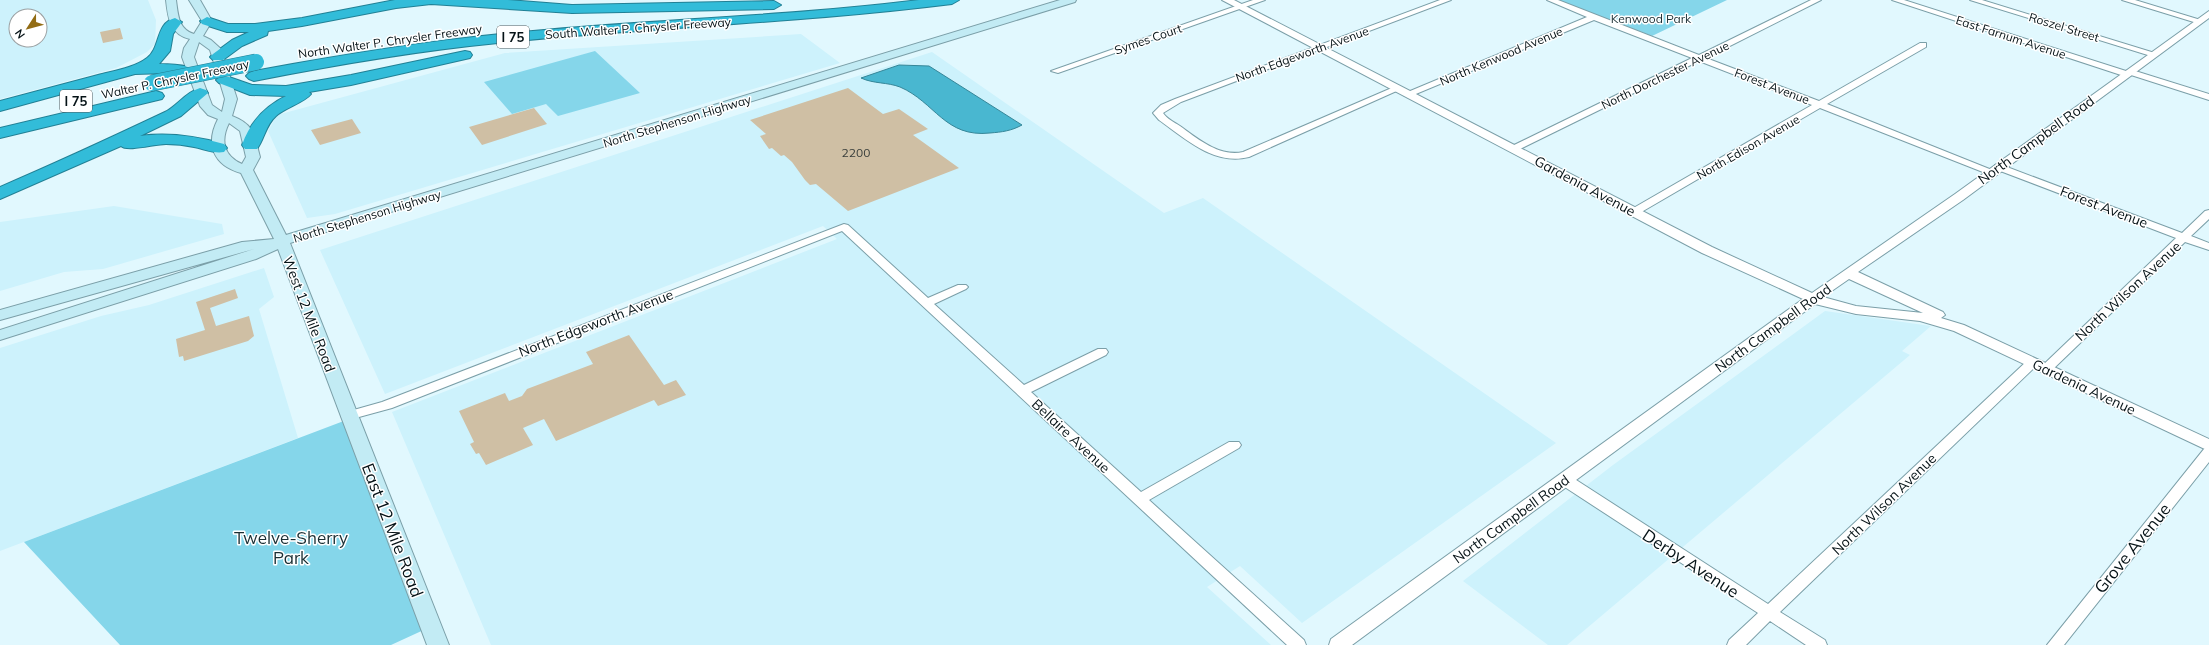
<svg xmlns="http://www.w3.org/2000/svg" width="2209" height="645" font-family="Mulish,sans-serif">
  <style>
    .built { fill: #cdf2fc; fill-rule: evenodd }
    .green { fill: #85d6ea }
    .water { fill: #49b7d0; stroke: #358698 }
    .building { fill: #cfbfa4 }
    .lines { fill: none; stroke-linecap: round; stroke-linejoin: round }
    .minor-casing { stroke: #7b9fa8; stroke-width: 2 }
    .tertiary-casing { stroke: #7b9fa8; stroke-width: 2 }
    .secondary-casing { stroke: #7b9fa8; stroke-width: 2 }
    .motorway-casing { stroke: #228095; stroke-width: 2 }
    .minor { fill: #fff; fill-rule: evenodd }
    .tertiary { fill: #fff; fill-rule: evenodd }
    .secondary { fill: #c2ebf4; fill-rule: evenodd }
    .motorway { fill: #32bcd9; fill-rule: evenodd }
    .motorway-bridge-casing { stroke: #228095; stroke-width: 17; stroke-linecap: butt }
    .motorway-bridge { stroke: #32bcd9; stroke-width: 16 }
    .labels { text-anchor: middle; dominant-baseline: central; stroke-width: 3; stroke-linejoin: round; paint-order: stroke }
    .far-park-label { font-size: 12px; fill: #1a2e33; stroke: #fff }
    .far-street-label { font-size: 12px; fill: #051216; stroke: #fff }
    .number-label { font-size: 12px; fill: #383d3a }
    .shield { fill: #fff; stroke: #50595c; stroke-width: 1 }
    .shield-label { font-size: 13px; font-weight: bold; fill: #051216 }
    .street-label { font-size: 14px; fill: #051216; stroke: #fff }
    .near-street-label { font-size: 17px; fill: #051216; stroke: #fff }
    .near-park-label { font-size: 17px; fill: #1a2e33; stroke: #fff }
  </style>
  <rect width="100%" height="100%" fill="#e1f8fe"/>
  <path class="built" d="M0 0H148L156 20 155 44 147 52 116 68 0 99ZM16 16H40V40H16Z
    M801 34 840 63 335 214 307 218 268 131 277 115 505 53Z
    M932 52 1164 213 1203 198 1556 443 1302 623 1240 566 1207 587 1271 645H491L392 412 837 239 823 226 385 394 320 250Z
    M114 206 222 224 224 234 103 269 64 272 0 291V222Z
    M264 268 274 297 259 309 298 438 0 551V348L101 316 149 305Z
    M1825 311 1931 326 1902 351 1910 355 1567 645H1548L1463 581 1613 465Z"/>
  <path class="green" d="M1558 0H1727L1652 36Z
    M595 51 640 93 558 116 546 104 512 114 484 82Z
    M349 419 428 628 391 645H120L24 542Z"/>
  <path class="water" d="M899 65 929 66 1022 125C1011 131 1002 132 990 133 945 138 935 102 900 87 887 82 874 84 861 78Z"/>
  <path class="building" d="M120 28 123 39 103 43 100 32Z
    M848 88 883 114 899 109 928 129 913 135 959 168 848 211 816 184 810 185 805 180 792 162 784 155 781 156 772 148 769 149 760 136 766 134 750 120Z
    M534 108 547 124 482 145 469 127Z
    M352 119 361 133 320 145 311 130Z
    M235 289 238 298 210 308 216 326 249 316 254 336 248 341 184 361 183 356 179 357 176 339 205 330 196 302Z
    M629 335 664 385 676 380 686 395 658 406 654 400 556 441 544 419 523 428 533 445 486 465 479 453 476 454 470 444 474 442 459 411 505 393 509 401 522 396 527 389 593 364 586 352Z"/>
  <g class="lines">
    <g class="minor-casing">
      <path id="minor" d="M1253 0H1265L1058 73 1051 71Z
        M1440 0H1451L1181 102 1163 113C1167 119 1174 122 1180 126 1199 140 1220 157 1243 152L1394 87 1397 86 1401 89 1249 157C1214 166 1186 139 1159 120L1153 113 1161 105 1175 99Z
        M1547 0H1558L1699 55 1811 0H1821L1706 58 1819 101 1920 43H1926V47L1827 104 1997 172 1996 174H1988L1820 108 1638 214H1630L1629 212 1630 210 1812 105 1699 61 1516 151H1510V147L1692 58 1594 20 1411 96H1405L1403 94 1587 17Z
        M1892 0H1904L2126 71 2132 70 2209 94V100L2131 75 2124 76Z
        M1970 0H1982L2158 54 2151 56Z
        M2122 0H2135L2204 21 2197 23Z
        M1999 164 2182 233 2205 211 2209 210V219L2191 236 2209 243V250L2185 242 2050 372H2042L2040 369 2042 366 2176 238 1995 169V165Z
        M844 224 848 225 928 298 958 285H966L968 287 966 289 934 304 1024 385 1098 349H1106L1108 352 1106 355 1031 392 1141 492 1229 442H1239L1241 445 1239 448 1149 500 1304 640 1306 645H1287L842 231 392 408 348 420 343 419 341 416 343 413 382 402Z
        M2032 359 2038 363 2036 366 1780 612 1825 640 1827 645H1806L1770 621 1746 645H1727L1729 640 1758 613 1560 484 1558 480 1560 476H1570L1768 604 2028 360Z
        M2209 447V462L2064 645H2047L2204 449Z"/>
    </g>
    <g class="tertiary-casing">
      <path id="tertiary" d="M1222 0H1234L1712 247 1812 293 1955 194 2209 11V18L1963 200 1858 272 1943 312 1945 315 1941 318 1964 325 2209 439V451L1954 331 1920 321 1856 314 1815 304 1352 645H1329L1331 639 1803 299 1702 253ZM1849 279 1923 313 1856 306 1823 297Z"/>
    </g>
    <g class="secondary-casing">
      <path id="secondary" d="M166 0H176C178 14 178 29 194 34L202 21 189 0H200L212 21 203 36 211 40 221 49 237 99 232 116C255 125 254 135 260 157L253 170 286 235 1060 0H1076L1075 2 290 243 449 645H427L278 249 256 259 0 340V330L254 249 0 320V310L242 242 274 239 241 173C213 165 205 144 218 119L208 115 200 106 182 57 184 48 190 39C170 34 168 19 166 0ZM199 42 210 50 225 99 222 112 212 105 194 57ZM229 123 240 131 246 157 242 164C224 156 220 141 229 123Z"/>
    </g>
    <g class="motorway-casing">
      <path id="motorway" d="M395 0H508L572 5 774 1 781 5 774 9 572 13 431 4 396 8 302 26 268 31 267 35 242 46 223 60H213L210 57 213 54 232 40 249 32H227L202 24 200 21 207 17 228 24H255L302 18Z
        M919 0H959L952 4C801 23 649 27 498 43 416 51 335 65 254 81L249 79 246 76 249 73 254 71C347 54 439 39 533 31 662 19 791 16 919 0Z
        M175 18 182 22 173 34 170 51 159 64C170 64 195 65 203 75L200 78 195 80 167 73 135 74 0 111V101C33 92 65 84 98 75 113 71 134 68 147 58 161 48 155 23 175 18Z
        M465 51 470 52 472 55 470 58 351 85 309 92 311 94C305 102 285 108 276 116 265 126 265 138 257 149H245L242 145C250 122 264 107 286 96L250 95 219 83 216 80 219 77H229L252 85 286 86 351 75Z
        M200 88 206 90 208 93 181 116 140 136C169 132 196 136 224 144L227 148 224 152C214 154 204 149 194 147 185 145 175 144 166 144 155 144 127 152 121 146L0 199V187C56 163 110 138 165 112 177 106 186 92 200 88Z
        M156 91 162 93 164 96 162 99 0 138V128Z"/>
    </g>
    <use href="#minor" class="minor"/>
    <use href="#tertiary" class="tertiary"/>
    <use href="#secondary" class="secondary"/>
    <use href="#motorway" class="motorway"/>
    <g class="motorway-bridge-casing">
      <path id="motorway-bridge" d="M152 83 256 62"/>
    </g>
    <use href="#motorway-bridge" class="motorway-bridge"/>
  </g>
  <g class="labels">
    <g class="far-park-label">
      <text x="1651" y="18">Kenwood Park</text>
    </g>
    <g class="far-street-label">
      <text transform="translate(2064 27) rotate(17)">Roszel Street</text>
      <text transform="translate(638 28) rotate(-4)">South Walter P. Chrysler Freeway</text>
      <text transform="translate(2011 37) rotate(18)">East Farnum Avenue</text>
      <text transform="translate(1148 39) rotate(-19)">Symes Court</text>
      <text transform="translate(390 41) rotate(-8)">North Walter P. Chrysler Freeway</text>
      <text transform="translate(1302 54) rotate(-20)">North Edgeworth Avenue</text>
      <text transform="translate(1501 56) rotate(-23)">North Kenwood Avenue</text>
      <text transform="translate(1665 75) rotate(-26)">North Dorchester Avenue</text>
      <text transform="translate(175 79) rotate(-12)">Walter P. Chrysler Freeway</text>
      <text transform="translate(1772 86) rotate(21)">Forest Avenue</text>
      <text transform="translate(677 121) rotate(-17)">North Stephenson Highway</text>
      <text transform="translate(1748 147) rotate(-30)">North Edison Avenue</text>
      <text transform="translate(367 216) rotate(-17)">North Stephenson Highway</text>
    </g>
    <g class="number-label">
      <text x="856" y="152">2200</text>
    </g>
    <g class="shield">
      <rect x="497" y="26" width="32" height="22" rx="3"/>
      <rect x="60" y="90" width="32" height="22" rx="3"/>
    </g>
    <g class="shield-label">
      <text x="513" y="37">I 75</text>
      <text x="76" y="101">I 75</text>
    </g>
    <g class="street-label">
      <text transform="translate(2036 140) rotate(-36)">North Campbell Road</text>
      <text transform="translate(1585 186) rotate(28)">Gardenia Avenue</text>
      <text transform="translate(2104 207) rotate(21)">Forest Avenue</text>
      <text transform="translate(2128 291) rotate(-43)">North Wilson Avenue</text>
      <text transform="translate(309 314) rotate(69)">West 12 Mile Road</text>
      <text transform="translate(596 323) rotate(-21)">North Edgeworth Avenue</text>
      <text transform="translate(1773 328) rotate(-36)">North Campbell Road</text>
      <text transform="translate(2084 387) rotate(25)">Gardenia Avenue</text>
      <text transform="translate(1071 436) rotate(43)">Bellaire Avenue</text>
      <text transform="translate(1884 504) rotate(-44)">North Wilson Avenue</text>
      <text transform="translate(1511 519) rotate(-36)">North Campbell Road</text>
    </g>
    <g class="near-street-label">
      <text transform="translate(393 530) rotate(69)">East 12 Mile Road</text>
      <text transform="translate(2132 548) rotate(-51)">Grove Avenue</text>
      <text transform="translate(1691 563) rotate(33)">Derby Avenue</text>
    </g>
    <g class="near-park-label">
      <text x="291" y="537">Twelve-Sherry<tspan x="291" dy="20">Park</tspan></text>
    </g>
  </g>
  <g transform="translate(28 28) rotate(234)"><circle r="19" fill="#ffffff" stroke="#9ba0a2"/>
  <path d="M0-3L7 15L0 10L-7 15Z" fill="#926c14"/>
  <text y="-6" font-size="11" font-weight="bold" text-anchor="middle" fill="#051216">N</text>
  </g>
</svg>
